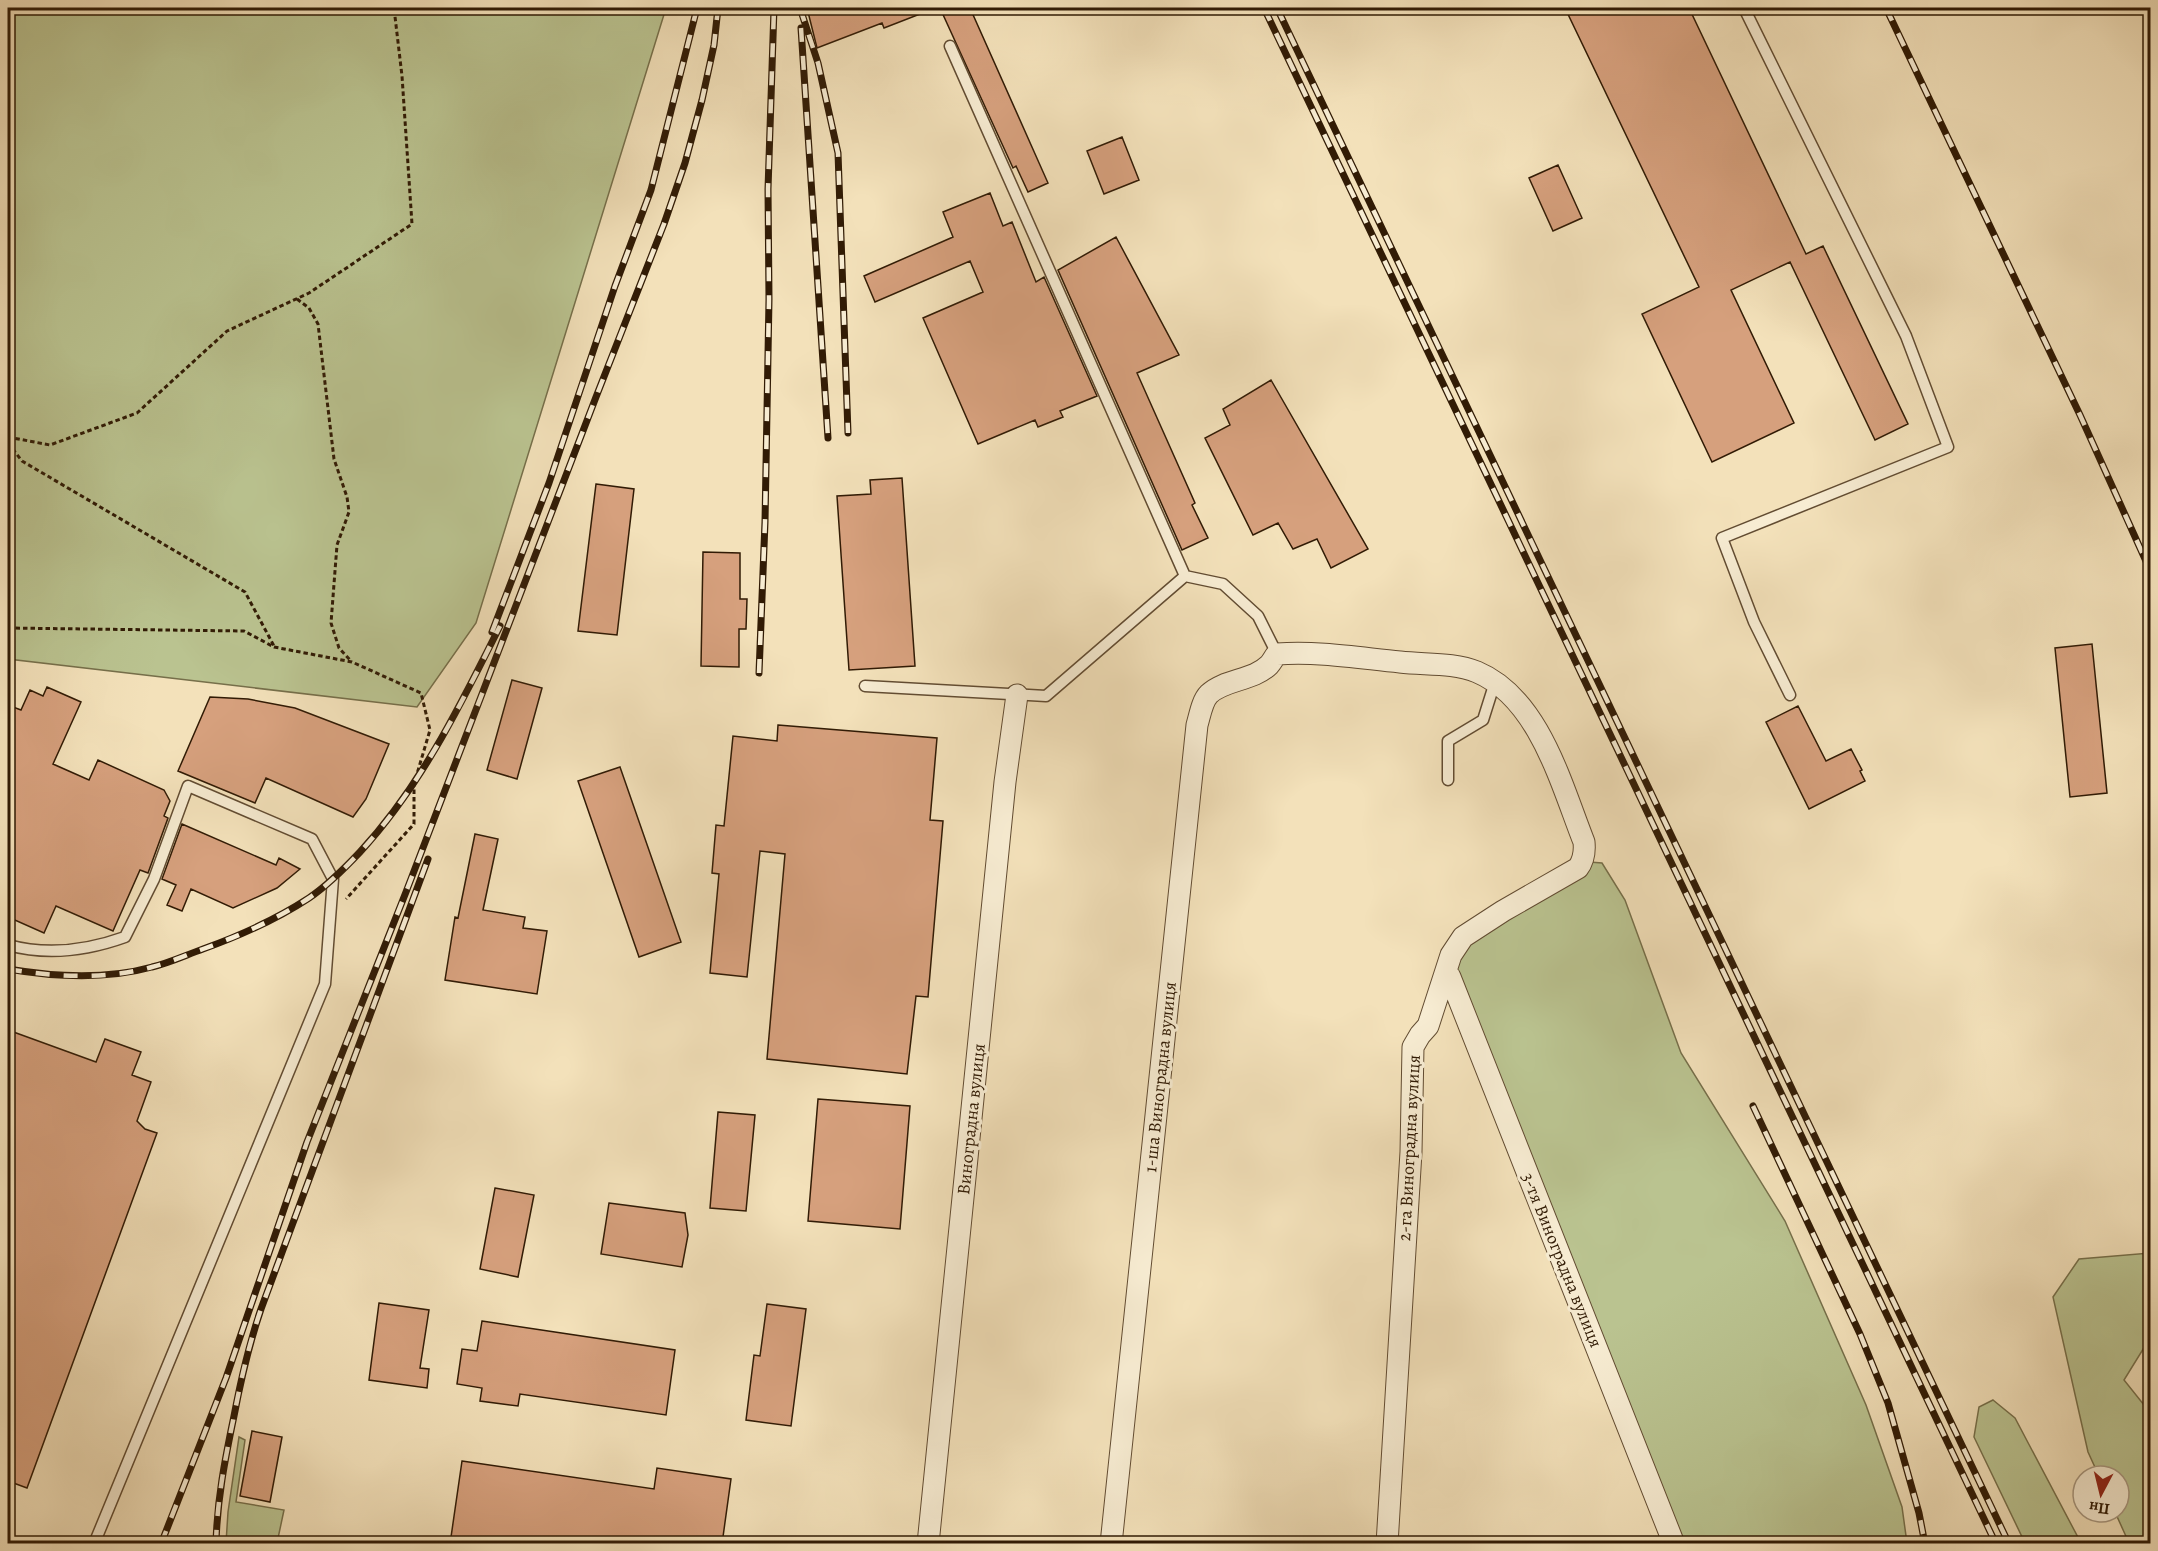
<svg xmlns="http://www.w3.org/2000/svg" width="2158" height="1551" font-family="Alegreya,serif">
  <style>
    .green { fill: #bac390; stroke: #766f4a; stroke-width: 1.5 }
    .building { fill: #d6a07d; stroke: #311b05; stroke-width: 1.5 }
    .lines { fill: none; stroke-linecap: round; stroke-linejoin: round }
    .service-casing { stroke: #624c32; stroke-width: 13 }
    .minor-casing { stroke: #624c32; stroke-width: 23 }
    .path { stroke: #311b05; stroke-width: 3; stroke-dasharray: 4.5 3; stroke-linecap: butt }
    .service { stroke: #f7ecd2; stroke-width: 10 }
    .minor { stroke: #f7ecd2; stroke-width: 21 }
    .rail-casing { stroke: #311b05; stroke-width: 7 }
    .rail { stroke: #f7ecd2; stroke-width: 4.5; stroke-dasharray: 14; stroke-linecap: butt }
    .labels { text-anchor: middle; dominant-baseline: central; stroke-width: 6; stroke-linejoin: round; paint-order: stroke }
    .street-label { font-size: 18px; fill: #311b05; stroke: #f7ecd2 }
  </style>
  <rect width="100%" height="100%" fill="#f3e1ba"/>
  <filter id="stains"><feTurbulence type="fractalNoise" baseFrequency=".00333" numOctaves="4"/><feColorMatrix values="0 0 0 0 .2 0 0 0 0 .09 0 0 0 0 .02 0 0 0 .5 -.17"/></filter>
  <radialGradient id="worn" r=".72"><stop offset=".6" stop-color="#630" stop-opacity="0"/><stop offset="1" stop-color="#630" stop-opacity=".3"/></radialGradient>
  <path class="green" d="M8 8H666L476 623 417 707 8 659Z
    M1589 862 1602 863 1625 900 1681 1053 1785 1221 1866 1405 1902 1507 1907 1543H1674L1450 977 1462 934Z
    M2150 1253V1338L2124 1380 2148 1410H2150V1543H2129L2115 1512H2119V1476H2099L2088 1452 2053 1297 2079 1259Z
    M1993 1400 2015 1418 2081 1543H2025L1974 1437 1979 1407Z
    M239 1437 245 1440 236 1502 284 1510 277 1543H226L228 1512Z"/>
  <path class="building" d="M807 8H933V9L884 28 882 23 817 48Z
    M940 8H970L1048 183 1028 192 1016 166 1013 168Z
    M1565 8H1689L1806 254 1823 246 1908 424 1875 440 1790 262 1731 290 1794 423 1712 462 1642 314 1699 287Z
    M1122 137 1139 180 1104 194 1087 151Z
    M1558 165 1582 218 1553 231 1529 178Z
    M990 193 1003 226 1012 222 1036 282 1044 277 1097 396 1060 411 1063 417 1038 427 1035 420 978 444 923 318 983 292 970 261 875 302 864 276 953 237 943 212Z
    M1116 237 1179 355 1137 373 1195 503 1192 505 1208 538 1182 550 1058 270Z
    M1271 380 1368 549 1331 568 1317 539 1293 549 1278 523 1253 535 1205 438 1230 425 1223 409Z
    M902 478 915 666 849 670 837 496 871 494 870 480Z
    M596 484 634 489 617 635 578 631Z
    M703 552 740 553V599H747L746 629H739V667L701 666Z
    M2092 644 2107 793 2070 797 2055 648Z
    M512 680 542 688 517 779 487 770Z
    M47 687 81 702 53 764 89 780 98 760 164 790 170 801 164 816 168 818 148 873 140 870 113 931 56 906 44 933 8 917V705L21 710 30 690 43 696Z
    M210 697 248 699 295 708 389 744 366 799 353 817 266 778 255 803 178 771Z
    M1798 706 1826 761 1851 749 1862 770 1860 771 1865 781 1809 809 1766 722Z
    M778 725 937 738 930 820 943 821 928 997 916 996 907 1074 767 1059 785 854 760 851 747 977 710 973 719 874 712 873 716 825 724 826 733 736 777 741Z
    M620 767 681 942 639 957 578 781Z
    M182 824 276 865 279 858 300 869 277 888 233 908 191 889 182 911 167 905 176 885 162 879Z
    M475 834 498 839 483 910 525 917 523 928 547 931 537 994 445 980 455 917 458 918Z
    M8 1030 96 1062 105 1039 141 1052 132 1075 151 1082 137 1121 145 1129 157 1133 27 1488 8 1481Z
    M818 1099 910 1106 900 1229 808 1221Z
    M718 1112 755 1115 746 1211 710 1208Z
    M495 1188 534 1195 518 1277 480 1269Z
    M609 1203 685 1213 688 1235 682 1267 601 1254Z
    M379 1303 429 1310 420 1368 429 1369 427 1388 369 1380Z
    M767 1304 806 1309 791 1426 746 1420 754 1355 760 1356Z
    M482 1321 675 1350 666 1415 520 1394 518 1406 480 1401 482 1388 457 1384 462 1349 477 1351Z
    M252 1431 282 1437 270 1502 240 1496Z
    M462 1461 654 1489 657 1468 731 1479 722 1544H450Z"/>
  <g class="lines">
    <g class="service-casing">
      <path id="service" d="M1744 8 1906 336 1948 447 1722 538 1754 622 1790 695
        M950 46 1185 576
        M865 686 1046 696 1185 576 1223 584 1258 616 1277 654
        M1448 780V741L1483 720 1495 682
        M8 945C48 956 86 951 125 937L154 879 188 786 312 839 333 879 325 984 94 1544"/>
    </g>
    <g class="minor-casing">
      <path id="minor" d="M1450 977 1674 1544
        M928 1544 1005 782 1017 695
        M1111 1544 1197 725C1200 715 1202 701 1209 694 1225 679 1253 681 1269 665 1272 662 1274 657 1277 654 1319 651 1359 658 1400 662 1425 665 1453 662 1477 672 1539 698 1561 784 1584 842 1585 852 1584 860 1578 868L1503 911 1463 937 1451 955 1428 1026 1420 1035 1413 1047 1411 1152 1387 1544"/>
    </g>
    <path class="path" d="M297 299 309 308 318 324 334 459 347 497 349 512 337 545 331 623 339 648 351 661
      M8 437 50 445 137 413 227 331 309 293 412 224 402 76 394 8
      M8 443 22 461 245 592 274 646
      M8 628 244 631 274 647 352 662 421 693 430 730 414 784V824L346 899"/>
    <use href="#service" class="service"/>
    <use href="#minor" class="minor"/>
    <g class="rail-casing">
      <path id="rail" d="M800 8 818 63 838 153 848 433
        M1264 8 1996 1544
        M1277 8 2009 1544
        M1886 8 2080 415 2150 570
        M801 28 828 438
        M492 632 549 483 615 286 651 190 697 8
        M759 673 765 522 769 299 768 189 774 8
        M8 969C55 977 105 980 152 967 169 963 186 955 203 949 239 936 277 919 309 898 328 885 344 869 360 852 421 786 460 706 500 626
        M1753 1106 1860 1334 1888 1403 1919 1513 1925 1544
        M161 1544 226 1378 307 1142 406 892 596 397 664 224 685 163 702 100 714 45 718 8
        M216 1544C217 1500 225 1459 234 1416 241 1379 249 1344 261 1309L428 859"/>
    </g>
    <use href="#rail" class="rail"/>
  </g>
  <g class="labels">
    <g class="street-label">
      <text transform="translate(1160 1077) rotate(-84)">1-ша Виноградна вулиця</text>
      <text transform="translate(971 1119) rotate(-84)">Виноградна вулиця</text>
      <text transform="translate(1409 1148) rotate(-87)">2-га Виноградна вулиця</text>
      <text transform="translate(1562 1260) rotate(68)">3-тя Виноградна вулиця</text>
    </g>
  </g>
  <rect width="2158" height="1551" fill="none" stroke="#f3e1ba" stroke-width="30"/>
  <rect x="9" y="9" width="2140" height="1533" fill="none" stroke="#311b05" stroke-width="3"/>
  <rect x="15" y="15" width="2128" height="1521" fill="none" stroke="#311b05" stroke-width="1.5"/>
  <g transform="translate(2101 1494) rotate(187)"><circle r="28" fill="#f7ecd2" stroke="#a89880" stroke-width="1.5"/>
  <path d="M0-4.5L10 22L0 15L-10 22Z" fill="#8f2418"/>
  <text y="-9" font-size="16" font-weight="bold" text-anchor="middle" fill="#311b05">Пн</text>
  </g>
  <rect width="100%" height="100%" filter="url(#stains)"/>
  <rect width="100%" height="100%" fill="url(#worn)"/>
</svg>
